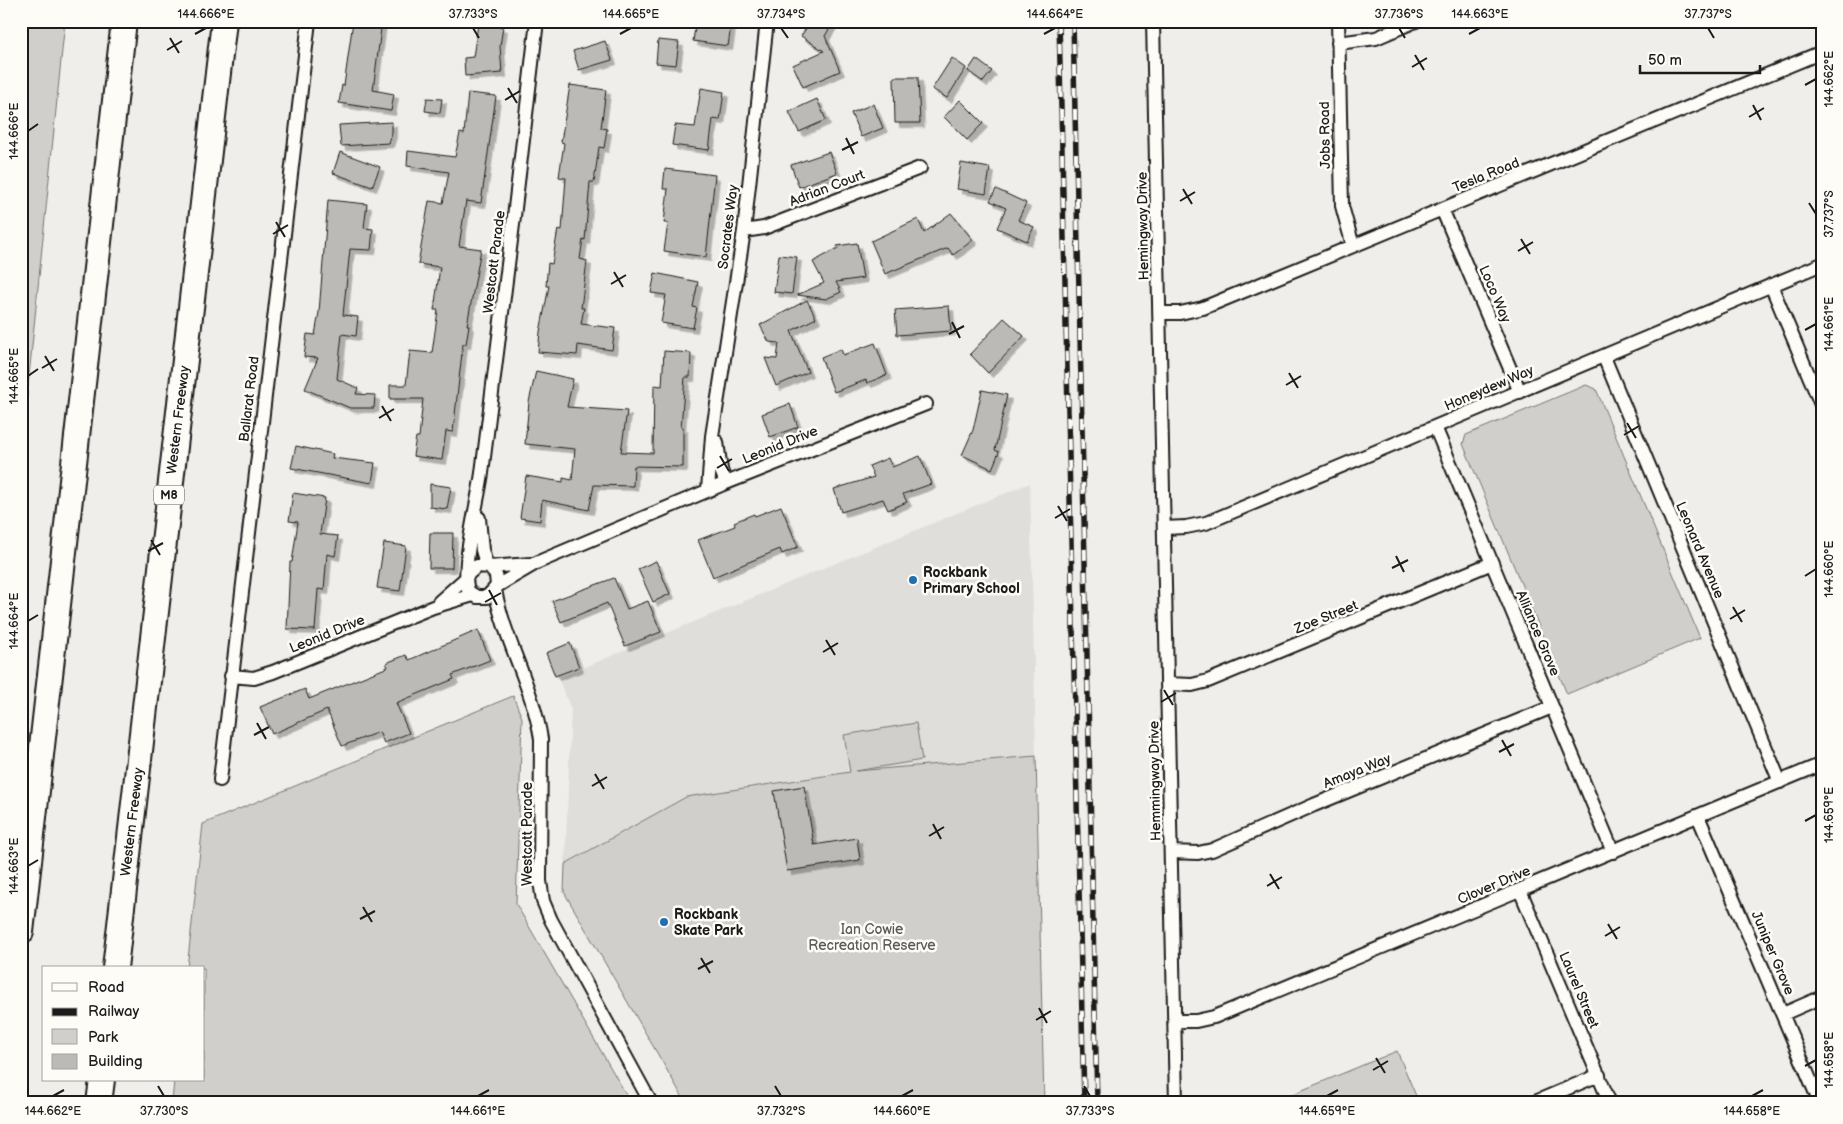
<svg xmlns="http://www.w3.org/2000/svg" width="1843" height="1124" font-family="'Balsamiq Sans',sans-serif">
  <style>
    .built { fill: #e0deda }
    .green { fill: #d0cfcc; stroke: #767674 }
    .building { fill: #bbbab6; stroke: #1c1c1c; filter: url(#shadow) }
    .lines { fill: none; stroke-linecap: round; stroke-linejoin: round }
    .street-casing { stroke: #1c1c1c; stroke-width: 16 }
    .highway-casing { stroke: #1c1c1c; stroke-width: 28 }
    .street { stroke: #fdfcf7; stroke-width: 12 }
    .highway { stroke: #fdfcf7; stroke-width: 24 }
    .rail-casing { stroke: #1c1c1c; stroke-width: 5.5 }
    .rail { stroke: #fdfcf7; stroke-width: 4; stroke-dasharray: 11; stroke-linecap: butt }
    .ticks { fill: none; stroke: #1c1c1c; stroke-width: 2 }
    .poi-dot { fill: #1f6fb2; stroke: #fdfcf7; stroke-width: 2 }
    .labels { text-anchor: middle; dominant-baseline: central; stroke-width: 5; stroke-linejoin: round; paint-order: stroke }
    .shield { fill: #fdfcf7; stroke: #605f5e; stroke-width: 1 }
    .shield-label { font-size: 12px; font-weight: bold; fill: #1c1c1c }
    .street-label { font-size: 14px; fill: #1c1c1c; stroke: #fdfcf7 }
    .poi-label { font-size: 14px; font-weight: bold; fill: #1c1c1c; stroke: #fdfcf7; text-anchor: start }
    .park-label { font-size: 14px; fill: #5b5b5a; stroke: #fdfcf7 }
    .neatline { fill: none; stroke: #1c1c1c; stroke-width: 2 }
    .ticks-label { font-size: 12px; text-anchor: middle; fill: #1c1c1c }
  </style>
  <defs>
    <filter id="shadow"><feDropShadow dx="4.5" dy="4.5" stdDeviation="0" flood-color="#0004"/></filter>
  </defs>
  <rect width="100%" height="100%" fill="#f0eeea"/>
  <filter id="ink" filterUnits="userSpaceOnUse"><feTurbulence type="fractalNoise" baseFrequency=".02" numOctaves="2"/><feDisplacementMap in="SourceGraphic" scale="10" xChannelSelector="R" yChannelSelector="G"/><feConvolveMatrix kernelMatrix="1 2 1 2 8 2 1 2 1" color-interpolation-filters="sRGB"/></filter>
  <g filter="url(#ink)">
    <path class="built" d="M1030 483 1036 756 839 773 686 797 565 864 571 709 558 678Z"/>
    <path class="green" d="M21 21H65L21 455Z
      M1586 385 1596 389 1700 638 1567 694 1463 444 1466 435Z
      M513 696 522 718 516 904 631 1103H172L174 1080H204V968H187L203 824Z
      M916 723 922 760 856 771 1036 756 1044 1103H686L564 892 565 864 686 797 850 772 844 735Z
      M1397 1051 1419 1103H1271Z"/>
    <path class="building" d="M353 21H382L373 90 394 94 391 111 339 103 342 85 344 86Z
      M696 21 731 26 728 46 693 41Z
      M811 21H834L825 36 840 71 803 87 793 65 824 51 801 36Z
      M478 24 503 27 500 46 502 73 465 76 464 58 473 57Z
      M658 40 679 42 676 65 656 63Z
      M605 41 612 60 579 70 573 51Z
      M952 58 966 68 947 98 932 89Z
      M976 59 992 71 983 82 968 71Z
      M894 77H918L920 123H895Z
      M570 85 606 90 601 128 607 129 604 148 599 147 594 182H590L585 240 583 239 580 259 587 261 581 308H584L581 324 615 328 612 350 578 345 577 355 538 352 540 332 549 286H546L548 263 552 264 558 229 562 230 566 178 559 177 564 143 561 142Z
      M701 88 724 92 720 120 713 119 709 150 672 145 675 125 695 127Z
      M468 93 496 96 481 203 466 201 459 246 481 249 467 325H469L466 344H463L453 432 446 431 442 460 413 456 416 437H419L423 399H390V385H406L410 351 432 353 438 310H434L440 267 418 264 429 201 443 203 449 172 407 166 408 151 455 157 460 133 464 134Z
      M427 98 442 99 440 113 425 111Z
      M817 99 826 120 799 132 789 112Z
      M960 100 983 123 967 140 944 117Z
      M873 104 883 128 861 137 851 113Z
      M392 122V133L389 143 341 146 339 125Z
      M340 152 380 167 372 187 333 173Z
      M829 152 837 173 799 187 791 165Z
      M961 163 990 168 986 194 957 189Z
      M665 169 715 175 706 257 664 251 668 223H664L668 189H663Z
      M996 189 1026 203 1018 220 1034 227 1027 241 997 228 1006 208 990 201Z
      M328 200 367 204 364 228 373 229 371 250 350 249 343 315 358 317 356 336 342 334 337 379 358 388 356 394 375 395 374 408H350L305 389 318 358 304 357 307 334 315 335 319 312Z
      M951 213 973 240 953 255 948 248 885 274 871 241 918 219 924 233Z
      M857 243 863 278 836 282 841 292 826 299 797 295 824 283 813 262 838 248 837 246Z
      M779 255 797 257 792 294 774 292Z
      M655 273 698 282 693 307 697 308 693 328 661 323 666 295 651 293Z
      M807 300 816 318 791 331 808 372 776 386 765 358 777 359 779 343 769 342 760 325Z
      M949 306 951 331 897 335 895 310Z
      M1004 318 1024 336 988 373 970 354Z
      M875 343 887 375 867 383 866 380 834 392 821 357 841 349 843 355Z
      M664 351 691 353 690 377H685L681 427H683V467L634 466 633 486 594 485 589 510 542 500 540 521 520 518 526 476 563 482V478L572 480 575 449 525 444 529 402 536 371 573 379 567 407 627 411 621 452 653 453 654 385 662 386Z
      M982 390 1007 395 995 450 999 452 992 469 962 455 973 430Z
      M790 404 798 427 770 437 762 414Z
      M296 446 333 454 332 458 375 463 372 483 291 468Z
      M920 456 931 484 903 494 907 502 888 510 883 499 841 512 834 489 874 477 869 466 888 458 892 467Z
      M430 484 451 487 447 509 430 507Z
      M293 493 325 498 320 534 338 536 335 556 327 554 324 590 318 589 315 630 287 629 290 562H292L298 522 289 521Z
      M781 506 798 547 782 554 780 549 713 577 698 540 735 526 734 522 754 514 755 516Z
      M430 533H453L452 568H429Z
      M384 543 406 546 400 591 377 588Z
      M656 561 670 594 653 602 638 569Z
      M614 578 627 609 648 601 661 632 625 646 607 603 561 622 552 601Z
      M478 630 490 660 452 675 454 679 396 703 409 733 384 743 379 732 342 746 327 710 272 734 260 707 305 689 309 699 388 667 386 663 406 655 409 660Z
      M570 643 579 667 555 676 546 653Z
      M804 786 814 845 857 838 860 860 787 871 774 791Z"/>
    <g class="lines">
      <g class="street-casing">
        <path id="street" d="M1153 21 1176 1103
          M1338 21 1342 206 1353 246
          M1338 43 1376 38 1416 21
          M1442 209 1520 392
          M744 231 764 228 920 168
          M1771 285 1822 407
          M1160 313H1180L1203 308 1822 52
          M1604 357 1780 782
          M1435 427 1613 852
          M717 442 721 470 726 483
          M708 490 712 436 744 231 767 21
          M479 518 482 550 487 567
          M1164 528 1186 527 1206 523 1822 264
          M489 567 531 564
          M466 576 477 566 489 567 496 575 497 586 487 597H477L469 592C459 575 479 497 482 473 501 322 520 172 537 21
          M497 586 536 563 726 483 926 404
          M495 590C505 642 533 687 541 739L540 881 543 901 551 920 651 1103
          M439 602 466 578
          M231 676 254 678 273 672 433 607 473 595
          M1168 684 1192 685 1208 681 1492 563
          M220 780 309 21
          M1698 816 1820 1103
          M1171 852 1198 853 1212 850 1314 805 1552 707
          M1520 890 1610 1103
          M1783 1014 1822 997
          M1175 1021H1196L1214 1017 1822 764
          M1535 1102 1599 1075"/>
      </g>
      <g class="highway-casing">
        <path id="highway" d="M21 932 124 21
          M115 968 224 21
          M99 1103 102 1080"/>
      </g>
      <use href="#street" class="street"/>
      <use href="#highway" class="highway"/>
      <g class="rail-casing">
        <path id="rail" d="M1059 21 1084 1103
          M1073 21 1097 1103"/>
      </g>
      <use href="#rail" class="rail"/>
    </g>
  </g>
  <path class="ticks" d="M473 28 479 38M781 28 788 38M1399 28 1405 38M1708 28 1714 38M195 34 206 28M620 34 631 28M1044 34 1055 28M1469 34 1480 28M170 38 179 53M167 50 182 41M1415 55 1424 70M1412 67 1427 58M1805 85 1816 79M508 88 517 103M505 100 520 91M1753 105 1761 120M1749 117 1764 108M28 131 38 124M846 138 854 154M842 150 858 142M1183 189 1192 204M1180 201 1195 192M1809 203 1816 214M276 222 285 237M273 234 288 225M1521 239 1530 254M1518 251 1533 242M614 272 623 287M611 284 626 275M952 322 960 338M1805 330 1816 324M949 334 964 326M45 356 54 371M42 368 57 359M1289 373 1298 388M28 376 38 369M1286 385 1301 376M382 406 391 421M379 418 394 409M1627 423 1636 438M1624 435 1639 426M720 456 729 471M717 468 732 459M1058 506 1067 521M1055 518 1070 509M151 540 160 555M148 551 163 543M1396 556 1404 572M1392 568 1408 560M1805 576 1816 569M489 590 497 605M485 602 501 593M1733 607 1742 622M1730 619 1745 610M28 621 38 615M826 640 835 655M823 652 838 643M1164 690 1173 705M1161 702 1176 693M257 723 266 739M254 735 269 727M1502 740 1511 756M1499 752 1514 744M595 774 604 789M592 786 607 777M1805 821 1816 815M933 824 941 839M929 836 944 827M28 866 38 860M1270 874 1279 889M1267 886 1282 877M363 907 372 922M360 919 375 911M1608 924 1617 939M1605 936 1620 927M701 958 710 973M698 969 713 961M1039 1008 1047 1023M1036 1020 1051 1011M1376 1058 1385 1073M1805 1066 1816 1060M1373 1070 1388 1061M158 1086 164 1096M775 1086 781 1096M1084 1086 1090 1096M53 1096 64 1090M478 1096 489 1090M902 1096 913 1090M1327 1096 1338 1090M1752 1096 1763 1090"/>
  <g class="poi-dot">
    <circle cx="913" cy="580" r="5"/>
    <circle cx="664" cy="922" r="5"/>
  </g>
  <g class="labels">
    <rect class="shield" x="154" y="485.5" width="30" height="19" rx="4"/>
    <g class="shield-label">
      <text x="169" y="495">M8</text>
    </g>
    <g class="street-label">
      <text transform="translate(1325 135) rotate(-91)">Jobs Road</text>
      <text transform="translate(1486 175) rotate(-22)">Tesla Road</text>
      <text transform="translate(827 188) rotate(-21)">Adrian Court</text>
      <text transform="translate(1143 226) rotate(-91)">Hemingway Drive</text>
      <text transform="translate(728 227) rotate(-83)">Socrates Way</text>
      <text transform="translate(494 262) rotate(-83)">Westcott Parade</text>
      <text transform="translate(1495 294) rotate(67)">Loco Way</text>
      <text transform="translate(1489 388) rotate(-23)">Honeydew Way</text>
      <text transform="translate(249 399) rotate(-83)">Ballarat Road</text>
      <text transform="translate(178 420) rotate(-83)">Western Freeway</text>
      <text transform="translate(780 445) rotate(-22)">Leonid Drive</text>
      <text transform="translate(1700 550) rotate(67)">Leonard Avenue</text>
      <text transform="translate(1326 617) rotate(-22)">Zoe Street</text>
      <text transform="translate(1538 633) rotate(67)">Alliance Grove</text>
      <text transform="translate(327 634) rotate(-22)">Leonid Drive</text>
      <text transform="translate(1357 771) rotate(-22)">Amaya Way</text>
      <text transform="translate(1155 781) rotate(-91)">Hemmingway Drive</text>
      <text transform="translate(132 822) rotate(-83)">Western Freeway</text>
      <text transform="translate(527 834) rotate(-90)">Westcott Parade</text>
      <text transform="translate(1494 885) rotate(-23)">Clover Drive</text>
      <text transform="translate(1773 953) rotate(67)">Juniper Grove</text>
      <text transform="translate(1579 990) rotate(67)">Laurel Street</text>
    </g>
    <g class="poi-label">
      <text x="923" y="572">Rockbank<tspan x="923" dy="16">Primary School</tspan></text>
      <text x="674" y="914">Rockbank<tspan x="674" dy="16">Skate Park</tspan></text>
    </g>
    <g class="park-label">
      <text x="872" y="929">Ian Cowie<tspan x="872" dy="16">Recreation Reserve</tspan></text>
    </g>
  </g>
  <rect width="1843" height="1124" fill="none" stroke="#fdfcf7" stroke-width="55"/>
  <rect x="42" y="966" width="162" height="115" fill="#fdfcf7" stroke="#a3a29f"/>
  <rect x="52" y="983" width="25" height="8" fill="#fdfcf7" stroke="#a3a29f"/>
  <text x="88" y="992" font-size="15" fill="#1c1c1c">Road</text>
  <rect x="52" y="1008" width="25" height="8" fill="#1c1c1c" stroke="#a3a29f"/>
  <text x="88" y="1016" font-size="15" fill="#1c1c1c">Railway</text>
  <rect x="52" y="1029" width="25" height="15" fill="#d0cfcc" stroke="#a3a29f"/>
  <text x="88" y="1042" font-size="15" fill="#1c1c1c">Park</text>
  <rect x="52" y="1054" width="25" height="15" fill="#bbbab6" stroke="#a3a29f"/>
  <text x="88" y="1066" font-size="15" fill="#1c1c1c">Building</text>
  <path d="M1640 65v8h120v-8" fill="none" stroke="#1c1c1c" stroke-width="2.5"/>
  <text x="1648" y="65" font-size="15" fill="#1c1c1c" stroke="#fdfcf7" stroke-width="4" paint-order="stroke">50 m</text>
  <rect x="28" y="28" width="1788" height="1068" class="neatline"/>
  <g class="ticks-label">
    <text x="206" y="18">144.666°E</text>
    <text x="473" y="18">37.733°S</text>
    <text x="631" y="18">144.665°E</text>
    <text x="781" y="18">37.734°S</text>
    <text x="1055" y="18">144.664°E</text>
    <text x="1399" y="18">37.736°S</text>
    <text x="1480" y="18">144.663°E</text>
    <text x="1708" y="18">37.737°S</text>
    <text transform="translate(1829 79) rotate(-90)" y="4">144.662°E</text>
    <text transform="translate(14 131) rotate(-90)" y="4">144.666°E</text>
    <text transform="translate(1829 214) rotate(-90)" y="4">37.737°S</text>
    <text transform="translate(1829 324) rotate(-90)" y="4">144.661°E</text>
    <text transform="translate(14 376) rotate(-90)" y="4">144.665°E</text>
    <text transform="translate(1829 569) rotate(-90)" y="4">144.660°E</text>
    <text transform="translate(14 621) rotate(-90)" y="4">144.664°E</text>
    <text transform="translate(1829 815) rotate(-90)" y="4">144.659°E</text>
    <text transform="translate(14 866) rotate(-90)" y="4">144.663°E</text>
    <text transform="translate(1829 1060) rotate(-90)" y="4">144.658°E</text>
    <text x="53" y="1115">144.662°E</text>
    <text x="164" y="1115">37.730°S</text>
    <text x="478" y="1115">144.661°E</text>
    <text x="781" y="1115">37.732°S</text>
    <text x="902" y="1115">144.660°E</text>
    <text x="1090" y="1115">37.733°S</text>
    <text x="1327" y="1115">144.659°E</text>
    <text x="1752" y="1115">144.658°E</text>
  </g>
</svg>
